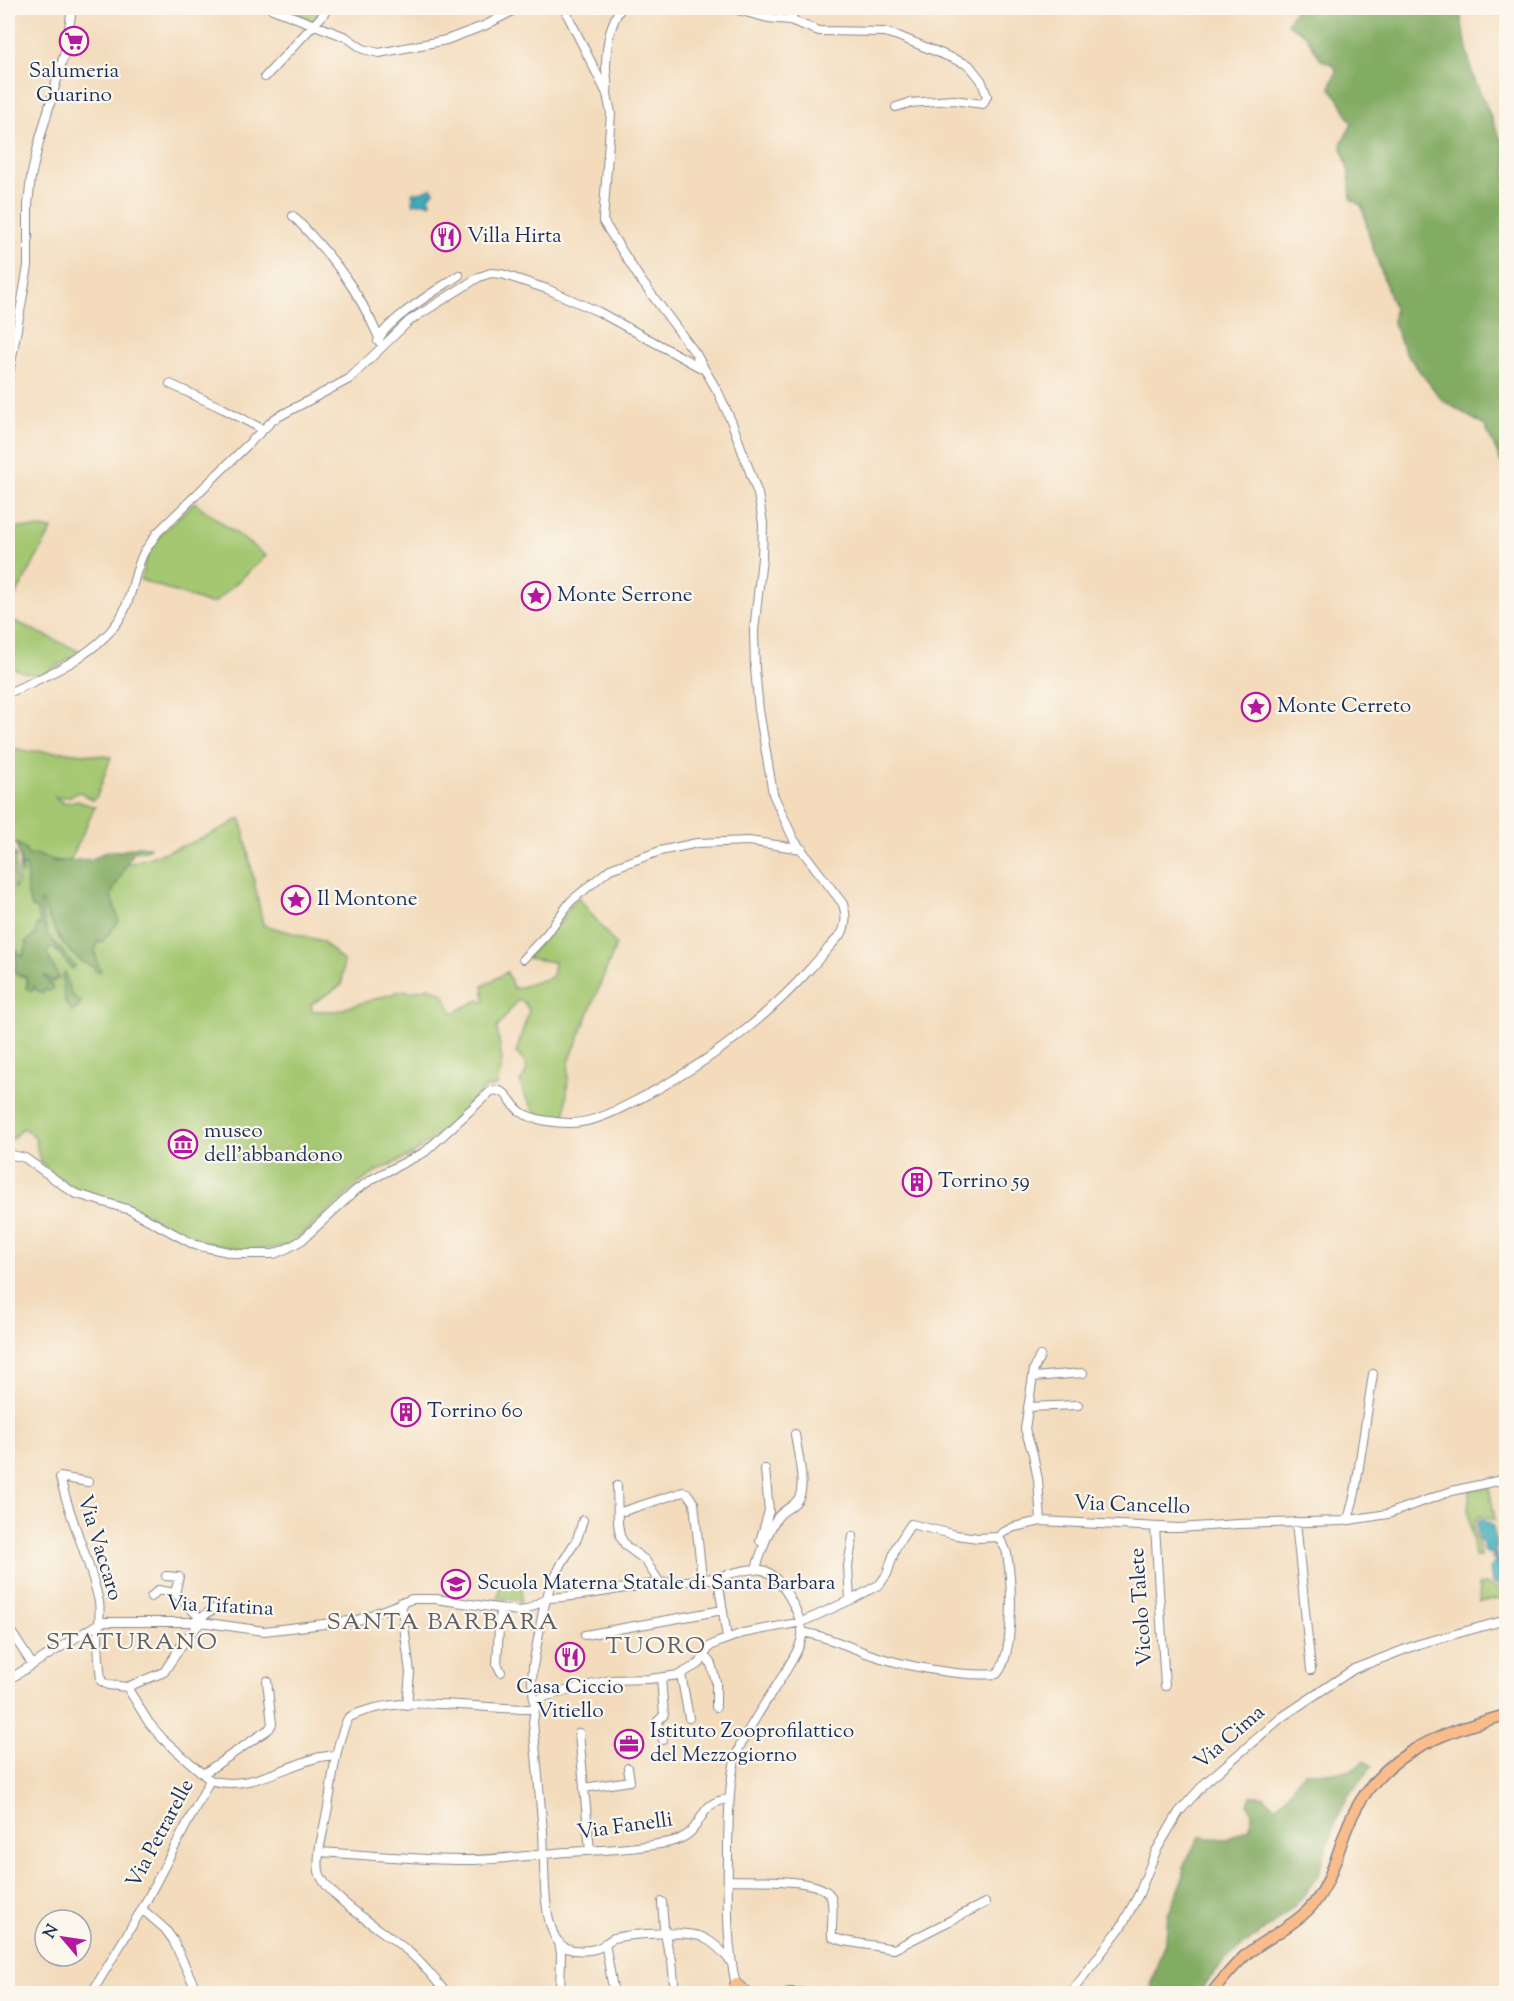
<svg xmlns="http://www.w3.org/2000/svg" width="1514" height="2001" font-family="'Sorts Mill Goudy',serif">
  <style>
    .green { fill: #a4c771; stroke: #607b68; stroke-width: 1.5 }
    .forest { fill: #83ac63; stroke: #4f6e60; stroke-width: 1.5 }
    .water { fill: #3dadb9; stroke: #2c6e8c; stroke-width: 1.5 }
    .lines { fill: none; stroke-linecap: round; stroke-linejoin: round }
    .minor-casing { stroke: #87858d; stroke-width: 10 }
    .major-casing { stroke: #87858d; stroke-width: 13 }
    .highway-casing { stroke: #87858d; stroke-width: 14 }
    .minor { stroke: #fff; stroke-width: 8 }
    .major { stroke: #fabc8b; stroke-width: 10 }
    .highway { stroke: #fabc8b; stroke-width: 12 }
    .labels { text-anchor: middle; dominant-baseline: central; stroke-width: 4.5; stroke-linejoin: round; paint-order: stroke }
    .poi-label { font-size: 21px; fill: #1b2f5e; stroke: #fbf7ec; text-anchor: start }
    .street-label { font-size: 21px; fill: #1b2f5e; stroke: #fbf7ec }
    .quarter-label { font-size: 24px; letter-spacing: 1.5px; fill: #615e67; stroke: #fbf7ec }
  </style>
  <rect width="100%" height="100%" fill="#fbf7ec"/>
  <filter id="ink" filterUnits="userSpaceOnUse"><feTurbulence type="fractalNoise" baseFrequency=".0167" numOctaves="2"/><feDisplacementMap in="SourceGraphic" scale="12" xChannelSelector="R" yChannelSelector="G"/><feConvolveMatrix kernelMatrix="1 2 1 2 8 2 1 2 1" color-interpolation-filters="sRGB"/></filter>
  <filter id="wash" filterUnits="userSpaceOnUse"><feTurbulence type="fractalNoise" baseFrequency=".008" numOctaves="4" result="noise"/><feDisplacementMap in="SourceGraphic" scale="24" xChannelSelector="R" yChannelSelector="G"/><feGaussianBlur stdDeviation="1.35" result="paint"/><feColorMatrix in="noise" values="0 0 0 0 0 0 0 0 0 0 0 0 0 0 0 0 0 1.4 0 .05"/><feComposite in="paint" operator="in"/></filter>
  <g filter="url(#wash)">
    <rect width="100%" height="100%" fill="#f3dbbc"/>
    <path class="green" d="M299 8H325L313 20 297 14Z
      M194 502 266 556 214 603H207L141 580C143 572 144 564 147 557 155 535 178 518 194 502Z
      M8 527 52 529 8 610Z
      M8 618 81 652 41 676 22 672 8 665Z
      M8 747 27 751 66 752 111 757 97 796 92 800 80 792 68 797H55L64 803 77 801 95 807 70 861C51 863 42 853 27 855L25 849 8 839Z
      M241 818 263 925 322 941 343 961 342 985 311 1004 312 1011H336L404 990 411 992 429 987 443 993 453 1013 481 999 483 1002 485 1000 483 986 507 972 514 989 552 977 554 962 527 958 554 926 561 922 562 916 578 897 616 945 569 1062 565 1119 538 1116 524 1095 520 1082C531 1070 527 1063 516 1053L529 1010 523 1001H517L497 1028 502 1060 497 1086 485 1088 437 1136 413 1154 376 1172 360 1183 308 1230 292 1243 277 1248 241 1250 203 1242 183 1235 124 1203 72 1188 40 1162 35 1137 23 1128 8 1143V881L10 882 13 853 16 855 14 888H16L20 859 22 870 23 865 27 867V893L36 908 42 926 27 944 23 958 17 950 14 955C19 966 30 977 26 988 52 982 40 963 50 948H54L72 968 74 966 47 934 39 902 43 901 48 918 81 962 101 970 96 961 95 947 99 940 111 895 125 865C166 852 204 841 241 818Z
      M1489 1487 1495 1520 1479 1516 1474 1523C1474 1535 1480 1544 1481 1557H1475L1468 1509 1470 1490Z
      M1504 1577 1506 1598 1480 1602 1478 1585 1487 1584 1497 1589 1502 1583Z
      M500 1582 523 1585 521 1601 498 1598Z"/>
    <path class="forest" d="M1296 8H1459L1472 74 1506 151V473L1485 426 1442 400 1405 352 1393 323 1394 308 1370 239 1362 206 1351 199 1349 173 1341 144 1352 124 1339 99 1330 88 1336 71 1334 65 1321 60 1305 34 1287 24Z
      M16 843 26 849 27 855 35 854 56 862 93 859 107 851H122L138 846 150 847 145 851 133 852 111 895 119 921 102 942 99 940C92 951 96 960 101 971L99 972 95 971 94 967C65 957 52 927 42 901L40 902 47 934 75 966 72 969 55 948H50L47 953 59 978 52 982 45 975 44 976 53 988 50 991 44 990 43 993 36 990 34 986 32 991 26 988 28 984 26 977 17 975 14 970 17 962 14 955 16 950 23 957 27 944 25 942 35 935 37 924 41 925 36 908H32L27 893V867L23 865 22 875 20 859Z
      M65 972 71 994 81 1003 77 1009 72 1011 65 1002 62 976Z
      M1364 1761 1372 1767 1348 1796 1334 1825 1317 1877 1297 1904 1225 1960 1198 1993H1151L1152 1980 1166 1939 1168 1915 1181 1885 1185 1863 1199 1837 1227 1839 1250 1828 1252 1813 1248 1804 1251 1796H1264L1276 1807C1288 1796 1293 1783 1305 1772 1327 1771 1346 1778 1364 1761Z"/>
    <path class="water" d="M431 188 434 191 429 197 431 203 428 204 427 202 413 204 412 199 415 197 412 195 413 192 417 193Z
      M1484 1520 1493 1526 1496 1548 1495 1553C1501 1561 1503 1577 1497 1585L1492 1583 1490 1569 1495 1562V1559L1491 1558 1495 1557 1494 1555 1485 1552 1482 1542 1479 1539 1477 1524 1479 1520Z"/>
  </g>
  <g filter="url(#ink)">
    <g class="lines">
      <g class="minor-casing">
        <path id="minor" d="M270 8 346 37 363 49 379 53 446 40 486 25 518 8
          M564 8 607 94 611 113 603 221 640 279 696 354 705 370
          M730 8 768 18 790 20 819 31 884 32 898 36 969 65 981 80 987 96 983 104 953 100 909 103 896 107
          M790 20 797 8
          M265 77 322 16 328 8
          M607 94C608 85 607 78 606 69 606 47 609 25 621 8
          M293 216C331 255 357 287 379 338
          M378 341C386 320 439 289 459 275
          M8 380 28 266V205L31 177 39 142 66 48 72 8
          M170 384 224 409 262 429
          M8 693C47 676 102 653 123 613 133 594 134 571 144 552 148 546 153 540 157 533L274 419 349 379 409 321 479 277 491 273 502 274 547 289 599 312 705 370 718 392 732 423 758 494 763 523 762 558 754 631 755 669 759 710 773 794 794 840 843 904C846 915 847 922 842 933 831 945 820 958 809 970 760 1024 703 1066 639 1099 618 1110 594 1123 570 1123 557 1123 532 1120 521 1112 509 1104 508 1087 491 1091L425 1152 374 1178 356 1190 302 1240 288 1248 274 1254H238L195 1245 130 1210 74 1193 25 1158 8 1154
          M523 959 546 935 571 901 610 869 660 851 697 843 749 841 802 849
          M1040 1356 1034 1369 1025 1429 1033 1454 1038 1480 1041 1521
          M1033 1377 1083 1373
          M1028 1407 1078 1405
          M765 1469 769 1511 760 1541 765 1542
          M88 1482 60 1477C70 1520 90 1560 99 1602 101 1615 98 1627 98 1639 98 1653 100 1668 101 1681L108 1685 127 1687 164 1672 185 1640 201 1622 200 1618 175 1593 158 1590 151 1597
          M617 1486 618 1523 620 1536 626 1546 645 1560 660 1583
          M624 1511 683 1492 687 1493 694 1503 702 1578
          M583 1520 577 1539 562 1563 549 1590 543 1611 533 1666 532 1682 535 1709 533 1722C536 1758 540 1795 543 1831 545 1858 541 1922 559 1943 568 1953 592 1952 602 1946 607 1943 609 1940 614 1938 631 1934 689 1930 704 1938 715 1943 724 1953 731 1962
          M1348 1520 1355 1493 1373 1374
          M1296 1522 1311 1670
          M1155 1527 1165 1686
          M755 1570C762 1553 766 1533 777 1518 783 1509 797 1506 800 1495 805 1480 797 1450 795 1434
          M166 1576 179 1577 175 1593
          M711 1579 716 1581 719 1585 727 1638
          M547 1598C578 1597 607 1591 637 1586 662 1582 688 1582 713 1578 729 1575 747 1567 762 1570 780 1573 805 1620 802 1636 801 1648 792 1659 787 1669 771 1695 753 1719 740 1746 728 1773 729 1816 728 1845 728 1893 725 1942 737 1989
          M850 1600 848 1566 853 1536
          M401 1602 410 1673 407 1705
          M500 1609 497 1664 501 1672
          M200 1618 220 1605
          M8 1627 32 1664
          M802 1632C826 1636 847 1646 869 1654 903 1666 961 1677 997 1674 1015 1653 1012 1581 1007 1554 1006 1547 1001 1543 999 1537
          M585 1635 723 1610
          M704 1655 711 1664 716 1682V1707
          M681 1674 689 1718
          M661 1678 664 1715 657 1722 663 1740
          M8 1680 101 1622H201L264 1631 358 1620 412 1599H436L518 1611 526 1610 547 1598
          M127 1687 149 1723 163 1739 210 1780C245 1791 280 1769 313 1759 320 1756 329 1756 336 1755
          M535 1709 542 1697 610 1680 649 1679 679 1675 700 1663 709 1647 716 1643 743 1633 802 1622 855 1598 880 1584 887 1574 896 1547 911 1524 956 1535 978 1538 999 1537 1002 1533 1014 1527 1041 1521 1179 1528 1238 1524 1343 1521 1388 1514 1452 1491 1506 1479
          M579 1733 590 1851
          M203 1774 269 1729 272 1724 267 1681
          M584 1788 630 1781 628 1768
          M320 1852C366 1855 411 1859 457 1860 493 1861 530 1855 566 1852 601 1850 636 1849 670 1842 708 1834 693 1802 729 1799
          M728 1880C748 1881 819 1877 830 1895 835 1903 831 1926 832 1937L844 1941 894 1949 985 1903
          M662 1902 664 1928 668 1949 672 1960 675 1994
          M559 1942 561 1954 560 1994
          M605 1943 614 1994
          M91 1994 142 1909
          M198 1994 173 1940 165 1929 142 1909 210 1780
          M447 1994C435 1979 424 1965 410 1953 390 1934 323 1896 319 1871 316 1854 325 1825 328 1807 333 1777 335 1746 348 1718 397 1691 480 1710 535 1709
          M1070 1994 1121 1927 1139 1894 1156 1851 1179 1812 1206 1782 1282 1717 1354 1669 1419 1644 1506 1620"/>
      </g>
      <g class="major-casing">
        <path id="major" d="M1211 1994C1223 1979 1234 1965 1248 1953 1267 1938 1291 1927 1308 1910 1329 1890 1335 1859 1345 1833 1373 1756 1434 1735 1506 1715"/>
      </g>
      <g class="highway-casing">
        <path id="highway" d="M736 1985 747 1994
          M789 1994H800"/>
      </g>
      <use href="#minor" class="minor"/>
      <use href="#major" class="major"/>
      <use href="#highway" class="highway"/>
    </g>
  </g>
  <defs>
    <g id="supermarket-ring" transform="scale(1.5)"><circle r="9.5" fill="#fbf7ec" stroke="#b5179e" stroke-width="1.5"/><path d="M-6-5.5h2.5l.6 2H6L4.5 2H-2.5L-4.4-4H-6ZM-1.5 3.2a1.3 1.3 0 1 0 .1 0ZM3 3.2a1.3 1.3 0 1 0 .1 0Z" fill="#b5179e"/></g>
    <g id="restaurant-ring" transform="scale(1.5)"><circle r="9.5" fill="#fbf7ec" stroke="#b5179e" stroke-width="1.5"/><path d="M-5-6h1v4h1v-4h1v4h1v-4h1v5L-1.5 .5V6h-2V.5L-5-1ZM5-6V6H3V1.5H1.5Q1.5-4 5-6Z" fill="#b5179e"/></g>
    <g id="sight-ring" transform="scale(1.5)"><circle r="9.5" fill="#fbf7ec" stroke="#b5179e" stroke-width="1.5"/><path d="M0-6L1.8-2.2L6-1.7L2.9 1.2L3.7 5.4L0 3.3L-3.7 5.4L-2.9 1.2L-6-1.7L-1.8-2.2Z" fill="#b5179e"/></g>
    <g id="museum-ring" transform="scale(1.5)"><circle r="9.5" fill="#fbf7ec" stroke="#b5179e" stroke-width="1.5"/><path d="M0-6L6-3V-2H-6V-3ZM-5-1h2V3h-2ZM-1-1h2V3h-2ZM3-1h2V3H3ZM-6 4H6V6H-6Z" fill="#b5179e"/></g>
    <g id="building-ring" transform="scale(1.5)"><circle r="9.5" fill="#fbf7ec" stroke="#b5179e" stroke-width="1.5"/><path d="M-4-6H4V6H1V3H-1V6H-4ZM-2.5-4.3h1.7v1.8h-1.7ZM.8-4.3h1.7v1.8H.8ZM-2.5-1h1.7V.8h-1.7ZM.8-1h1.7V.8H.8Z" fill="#b5179e"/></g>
    <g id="school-ring" transform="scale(1.5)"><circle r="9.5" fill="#fbf7ec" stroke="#b5179e" stroke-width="1.5"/><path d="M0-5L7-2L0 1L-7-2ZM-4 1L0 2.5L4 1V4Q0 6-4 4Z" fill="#b5179e"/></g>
    <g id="office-ring" transform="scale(1.5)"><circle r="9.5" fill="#fbf7ec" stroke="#b5179e" stroke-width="1.5"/><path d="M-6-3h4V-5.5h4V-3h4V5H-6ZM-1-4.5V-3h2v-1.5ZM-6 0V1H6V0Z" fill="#b5179e"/></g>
  </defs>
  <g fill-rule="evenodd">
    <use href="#supermarket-ring" x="74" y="41"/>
    <use href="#restaurant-ring" x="446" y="237"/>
    <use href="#sight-ring" x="536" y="596"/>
    <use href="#sight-ring" x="1256" y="707"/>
    <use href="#sight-ring" x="296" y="900"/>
    <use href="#museum-ring" x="183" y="1144"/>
    <use href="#building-ring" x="917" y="1182"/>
    <use href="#building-ring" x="406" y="1412"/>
    <use href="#school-ring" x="456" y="1584"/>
    <use href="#restaurant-ring" x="570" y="1657"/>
    <use href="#office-ring" x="629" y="1744"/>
  </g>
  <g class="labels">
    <g class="poi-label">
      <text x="74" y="72" text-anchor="middle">Salumeria<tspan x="74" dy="24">Guarino</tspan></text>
      <text x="467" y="237">Villa Hirta</text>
      <text x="557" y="596">Monte Serrone</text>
      <text x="1277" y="707">Monte Cerreto</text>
      <text x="317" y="900">Il Montone</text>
      <text x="204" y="1132">museo<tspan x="204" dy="24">dell'abbandono</tspan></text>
      <text x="938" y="1182">Torrino 59</text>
      <text x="427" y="1412">Torrino 60</text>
      <text x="477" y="1584">Scuola Materna Statale di Santa Barbara</text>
      <text x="570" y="1688" text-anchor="middle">Casa Ciccio<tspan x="570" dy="24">Vitiello</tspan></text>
      <text x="650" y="1732">Istituto Zooprofilattico<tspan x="650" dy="24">del Mezzogiorno</tspan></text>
    </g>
    <g class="street-label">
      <text transform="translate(1132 1506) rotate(2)">Via Cancello</text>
      <text transform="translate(99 1548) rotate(73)">Via Vaccaro</text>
      <text transform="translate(220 1607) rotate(3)">Via Tifatina</text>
      <text transform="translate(1142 1607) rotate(-94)">Vicolo Talete</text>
      <text transform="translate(1230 1738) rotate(-41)">Via Cima</text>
      <text transform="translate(625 1827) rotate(-8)">Via Fanelli</text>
      <text transform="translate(161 1834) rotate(-62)">Via Petrarelle</text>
    </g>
    <g class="quarter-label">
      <text x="443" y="1623">SANTA BARBARA</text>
      <text x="132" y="1643">STATURANO</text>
      <text x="656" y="1647">TUORO</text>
    </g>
  </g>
  <rect width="1514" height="2001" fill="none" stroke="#fbf7ec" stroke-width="30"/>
  <g transform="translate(63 1938) rotate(299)"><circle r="28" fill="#fbf7ec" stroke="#a1a7b3" stroke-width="1.5"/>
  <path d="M0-4.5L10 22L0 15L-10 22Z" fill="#b5179e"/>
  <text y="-9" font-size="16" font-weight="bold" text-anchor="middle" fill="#1b2f5e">N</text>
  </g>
</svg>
